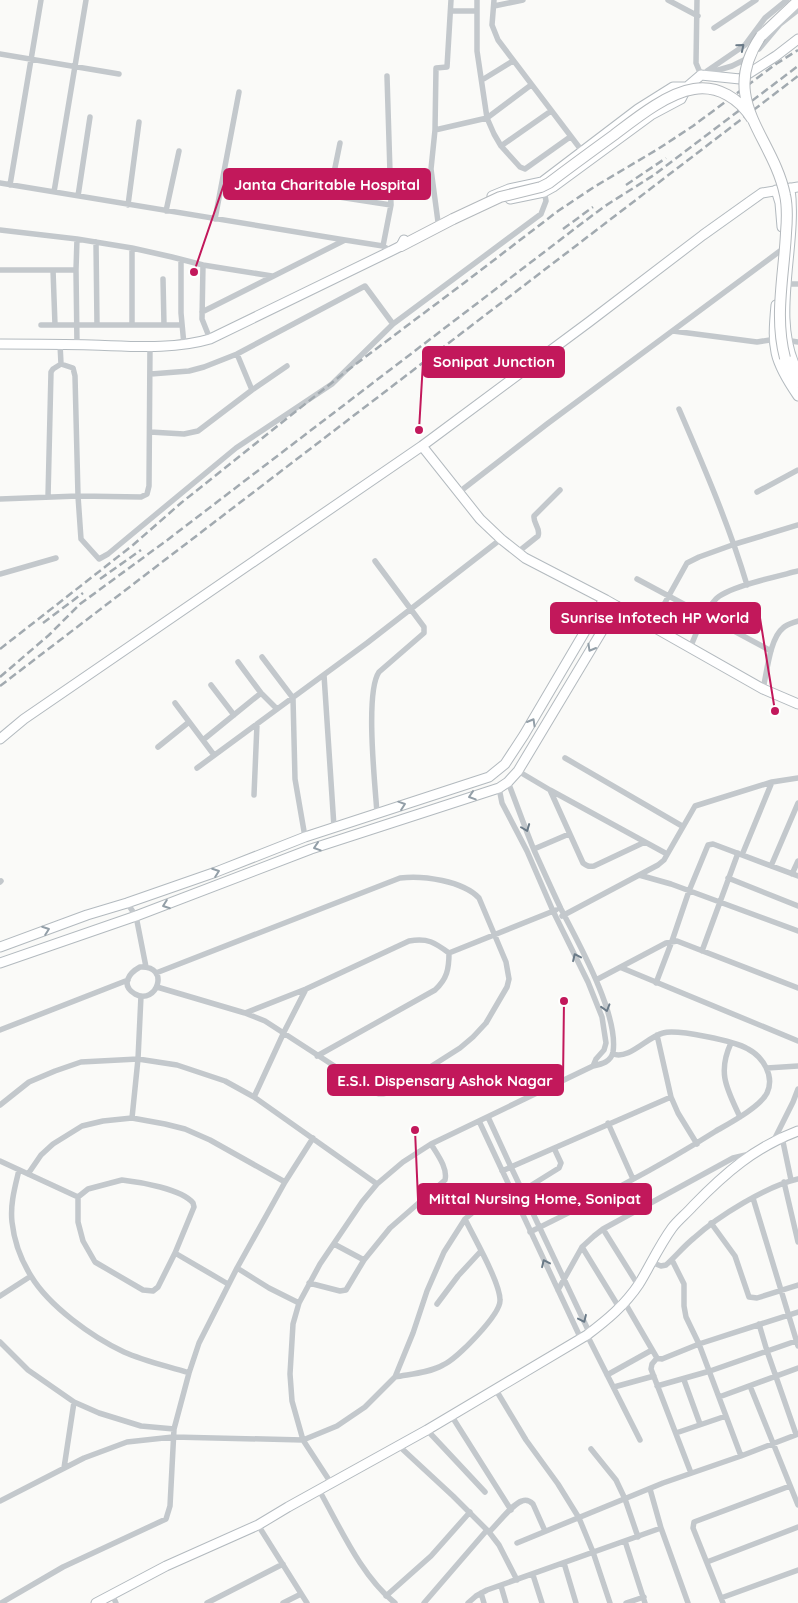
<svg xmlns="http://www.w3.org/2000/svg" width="798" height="1603" font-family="Quicksand,sans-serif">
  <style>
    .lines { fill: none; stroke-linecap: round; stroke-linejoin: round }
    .secondary-casing { stroke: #b3babf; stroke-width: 11 }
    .highway-casing { stroke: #b4b9bd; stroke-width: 12 }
    .street { stroke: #c3c8cc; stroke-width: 5.5 }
    .secondary { stroke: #fff; stroke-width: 9 }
    .highway { stroke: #fff; stroke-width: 10 }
    .rail { stroke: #a2aab0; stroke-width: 2.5; stroke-dasharray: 8 4; stroke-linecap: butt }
    .highway-bridge-casing { stroke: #b4b9bd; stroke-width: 12; stroke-linecap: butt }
    .highway-bridge { stroke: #fff; stroke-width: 10 }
    .oneway { stroke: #6a7a87 }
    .oneway2 { stroke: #939fa8 }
    .leader { fill: none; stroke: #c2185b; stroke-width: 2 }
    .callout-dot { fill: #c2185b; stroke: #fff; stroke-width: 2 }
    .callout { fill: #c2185b; stroke: #c2185b; stroke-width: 2 }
    .callout-label { font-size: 15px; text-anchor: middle; font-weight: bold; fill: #fff }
  </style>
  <rect width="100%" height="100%" fill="#fafaf8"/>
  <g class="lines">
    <g class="secondary-casing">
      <path id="secondary" d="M790 188C798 246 769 319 798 372
        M776 190 780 203 782 227
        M492 196 509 189 542 182 638 109 673 87H687
        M510 199 544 192 553 187 651 115 681 99 687 87 701 75 740 79 776 56 798 39
        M776 305C772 348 773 360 798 396
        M0 344C31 344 61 344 92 345 130 346 173 350 210 339L391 251 401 246 404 240
        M422 446 480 519 501 539 525 558 606 600 763 689 798 704
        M0 739 24 719 422 446 589 322 703 235 752 200 762 193 798 187
        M0 947 87 915 127 903 216 872 305 837 489 777 505 764 524 735 604 599
        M0 963 136 916 311 849 499 788 508 782 518 771 617 606
        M96 1603 166 1566 258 1525 288 1507 427 1430 587 1335C607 1320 625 1305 639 1284 650 1266 659 1246 672 1228 678 1220 686 1214 693 1206 725 1173 755 1147 798 1131"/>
    </g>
    <g class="highway-casing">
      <path id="highway" d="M761 36 798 1
        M401 246 453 219
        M785 358 790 370 798 383"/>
    </g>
    <path class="street" d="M477 0V51L487 118 494 134 501 146 520 167 525 169 570 137
      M494 0 492 25 498 40 582 151
      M668 0 698 16
      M697 0 696 63 701 75
      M494 6 523 0
      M451 11H476
      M714 28 756 0
      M759 49 780 24 798 10
      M0 54 119 74
      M707 71 745 45 765 18 787 0
      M705 74 732 66 748 58
      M482 80 513 61
      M435 130 487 118 531 85
      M501 146 551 111
      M0 183 345 240 383 246 391 251
      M10 185 41 0
      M300 191 391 205
      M54 192 86 0
      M78 196 90 117
      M329 197 340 143
      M128 205 139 122
      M166 211 179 151
      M215 219 239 92
      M438 222 431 169 435 130 436 68 447 67 451 0
      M0 230 77 239 132 248 172 257 203 265 272 276
      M77 239 76 270 77 345
      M96 242 97 325
      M383 246 391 205 387 76
      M132 248V325
      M181 260V313L184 345
      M203 265 202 319 210 339
      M0 270H76
      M53 270 55 325
      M163 279 164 325
      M789 284H798
      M202 312 345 240
      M41 325H182
      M673 331 757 342 776 339
      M785 340 798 342
      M60 344 61 364 73 368 75 376 78 496 81 539 99 559 108 554 236 448 332 384 393 324 541 214 546 201 544 190
      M237 354 252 390
      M151 374 189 371 204 367 237 354 365 286 393 324
      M679 409C704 467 729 525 747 585
      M150 432 184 434 198 431 252 390 287 366
      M757 492 798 470
      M458 493 547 424 780 251
      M48 497 51 372 53 369 61 364
      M0 499 78 496 141 497 147 494 149 486 150 346
      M518 552 538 536C541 528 533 524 534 516L560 490
      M375 561 424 627V633L379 672C365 692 375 784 377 813
      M0 574 56 558
      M637 579 771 651
      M652 626 687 563 699 557 735 544 798 525
      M690 648C697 632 703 613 715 600 726 587 779 576 798 571
      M262 657 293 698 295 779 305 837
      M238 662 261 693 277 709
      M324 675 334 827
      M211 685 234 715
      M763 689C767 672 770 638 783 628 787 624 793 623 798 621
      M175 703 214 755
      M203 740 261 693
      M158 747 189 722
      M565 758 682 826
      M197 768 367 643 501 539
      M518 771 550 790 667 854
      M499 788 502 803 527 851 553 911 588 982 602 1017 606 1043 604 1050 596 1059 593 1066
      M550 790 583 863C587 866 589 867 594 866L645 842
      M254 795 257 724
      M534 849 569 834
      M742 855 772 782
      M771 866 798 803
      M792 874 798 861
      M639 875 671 884 798 931
      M728 878 798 906
      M0 882 1 881
      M127 903 136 916 146 967
      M562 916 658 865 664 860 695 806 772 782 798 778
      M702 951 738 853
      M449 953 556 910
      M140 967C171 965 157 1006 135 994 120 985 129 973 140 967Z
      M622 968 798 1041
      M156 973 400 878C423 875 463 881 479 898L506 962 509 979 507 987 486 1023 473 1037 460 1048 394 1090C387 1093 383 1095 376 1093L265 1021 245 1013 157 987
      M596 980 666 943 677 941 798 988
      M656 983 672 941 689 891 708 845 713 844 798 876
      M245 1013 306 989 409 941C428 938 434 942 449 953
      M0 1030 128 980
      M657 1035 671 1097 678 1113 697 1144
      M731 1043C717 1073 727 1089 740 1117
      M317 1056 435 990C447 979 449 969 449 953
      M767 1068 798 1066
      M254 1097 284 1032 306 989
      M0 1105 29 1082 55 1071 81 1062 138 1059 177 1065 225 1081 254 1097 377 1184
      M488 1117 511 1167 590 1334
      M132 1118 138 1059 141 996
      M479 1121 581 1339
      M608 1123 633 1179
      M782 1137 791 1180
      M774 1140 793 1102 798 1089
      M0 1161 78 1197
      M19 1170C15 1187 10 1204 12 1222 14 1240 21 1260 31 1276 49 1306 92 1337 124 1352 144 1361 167 1366 189 1373
      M502 1171 671 1097
      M28 1174 41 1155 53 1144 82 1126 103 1121 132 1118 165 1124 185 1129 210 1140 285 1182
      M122 1180C140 1182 182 1189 193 1203L194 1207 175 1253 158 1287 153 1291 143 1290 95 1262 83 1241 78 1222V1197L88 1189Z
      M784 1182 798 1242
      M753 1198 798 1346
      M711 1223 735 1256 749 1297 757 1298 798 1285
      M603 1229 638 1285
      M530 1232C593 1201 656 1169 716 1131 730 1123 760 1107 767 1093 775 1076 763 1057 748 1049 735 1041 677 1029 663 1033 647 1037 629 1060 613 1054
      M334 1244 364 1260
      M582 1247 620 1309
      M175 1253 228 1284
      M672 1260 684 1284V1306L686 1317 699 1344 741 1456
      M651 1262 661 1266 666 1265C676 1256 684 1246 694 1238 718 1216 767 1186 798 1179
      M237 1268 269 1288 299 1303
      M309 1283 340 1291 346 1290 364 1260 390 1228 445 1180C448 1168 437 1154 431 1144
      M558 1290 582 1247 594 1236 603 1229 733 1158 750 1154
      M0 1296 31 1276
      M625 1303 657 1358 662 1359 699 1344 798 1312
      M437 1304 458 1276 481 1251
      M759 1324 767 1351 796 1434
      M587 1335 640 1440
      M0 1342 28 1370 74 1402 99 1413 141 1426 174 1429
      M657 1358 652 1364 651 1369 691 1473
      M607 1375 652 1350
      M395 1377C410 1374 429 1373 443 1365 457 1359 501 1314 500 1300 500 1282 473 1236 465 1219
      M684 1380 700 1424
      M657 1386 710 1371 796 1341
      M750 1386 798 1505
      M614 1387 654 1376
      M496 1390 526 1440 558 1484 579 1518 593 1552 610 1603
      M719 1397 798 1368
      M451 1415 511 1510
      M427 1430 485 1492
      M676 1433 726 1416
      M399 1446 453 1496 489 1532 499 1545 517 1580
      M591 1449 616 1480 625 1499 638 1537
      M64 1468 74 1402
      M331 1483 303 1440 292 1401 290 1374 293 1324 299 1303 320 1264 362 1202 377 1184 403 1162 431 1144 593 1066C602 1064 611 1062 613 1052 619 1015 578 942 561 909 552 890 543 870 534 850 525 828 517 805 508 782
      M650 1489 661 1528 688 1603
      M319 1490C340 1527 361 1576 395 1603
      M0 1501 84 1458 127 1442 173 1437 303 1440 337 1426 365 1407 395 1377 413 1333 427 1291 444 1252 465 1219 477 1209 522 1191 559 1168 561 1163 554 1148
      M258 1525 307 1603
      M489 1532C497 1525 512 1504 522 1501 527 1499 530 1501 533 1504L545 1531
      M625 1541 645 1603
      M517 1543 663 1483 741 1456 798 1434
      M707 1562 798 1527
      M564 1563 576 1603
      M533 1575 542 1603
      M501 1586 506 1603
      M481 1593 484 1603
      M112 1594 116 1603
      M386 1596 431 1556 470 1512
      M721 1598 798 1570
      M1 1603 63 1567 166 1519 170 1506 174 1429 189 1373 199 1343 237 1268 285 1182 313 1138
      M207 1603 283 1564
      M283 1603 301 1594
      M424 1603 487 1530
      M468 1603 476 1596 487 1590 661 1528
      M626 1603 644 1597
      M723 1603 693 1528 694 1522 790 1486"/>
    <use href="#secondary" class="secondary"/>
    <use href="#highway" class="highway"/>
    <path class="rail" d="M626 185 666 158
      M563 229 593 207
      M100 579 141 550
      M43 623 83 593
      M0 649 133 545 181 503 344 373 464 283 558 211 594 187 658 149 693 126 776 64 798 50
      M0 677 49 635 80 604 166 541 577 227 605 206 654 175 798 66
      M0 686 798 76"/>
    <g class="highway-bridge-casing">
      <path id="highway-bridge" d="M761 36C717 100 773 136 785 195 788 208 787 221 786 233 784 275 774 317 785 358
        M453 219 500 197 541 187 549 183C570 167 592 151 614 135 635 119 667 93 694 89 718 85 740 99 752 119"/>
    </g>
    <use href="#highway-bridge" class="highway-bridge"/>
  </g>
  <defs><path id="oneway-chevron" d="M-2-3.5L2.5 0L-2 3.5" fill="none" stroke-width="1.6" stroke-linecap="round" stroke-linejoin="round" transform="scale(1.25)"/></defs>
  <g class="oneway">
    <use href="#oneway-chevron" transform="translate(741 47) rotate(-40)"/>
    <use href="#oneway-chevron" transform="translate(526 828) rotate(69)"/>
    <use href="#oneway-chevron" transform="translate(576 957) rotate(-115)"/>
    <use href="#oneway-chevron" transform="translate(606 1008) rotate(73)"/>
    <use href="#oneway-chevron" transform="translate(545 1263) rotate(-115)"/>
    <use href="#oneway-chevron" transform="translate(583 1319) rotate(65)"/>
  </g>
  <g class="oneway2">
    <use href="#oneway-chevron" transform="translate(591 648) rotate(120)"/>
    <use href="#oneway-chevron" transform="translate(532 722) rotate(-60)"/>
    <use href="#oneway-chevron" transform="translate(472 796) rotate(162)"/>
    <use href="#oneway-chevron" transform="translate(402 805) rotate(-19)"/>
    <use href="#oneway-chevron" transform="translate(317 847) rotate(162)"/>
    <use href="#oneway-chevron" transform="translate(216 872) rotate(-20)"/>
    <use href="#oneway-chevron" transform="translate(166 905) rotate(160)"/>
    <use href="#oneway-chevron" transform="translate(46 930) rotate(-20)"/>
  </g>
  <path class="leader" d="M194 272L224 184M419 430L423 362M775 711L760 618M564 1001L563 1080M415 1130L418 1199"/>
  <g class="callout-dot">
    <circle cx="194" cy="272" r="5"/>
    <circle cx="419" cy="430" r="5"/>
    <circle cx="775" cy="711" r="5"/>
    <circle cx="564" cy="1001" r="5"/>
    <circle cx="415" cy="1130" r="5"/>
  </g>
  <g class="callout">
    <rect x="224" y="169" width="206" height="30" rx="5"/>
    <rect x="423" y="347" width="141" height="30" rx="5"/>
    <rect x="551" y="603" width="209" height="30" rx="5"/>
    <rect x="328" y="1065" width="235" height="30" rx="5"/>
    <rect x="418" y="1184" width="233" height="30" rx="5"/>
  </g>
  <g class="callout-label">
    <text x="327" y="190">Janta Charitable Hospital</text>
    <text x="494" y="367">Sonipat Junction</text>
    <text x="655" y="623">Sunrise Infotech HP World</text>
    <text x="445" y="1086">E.S.I. Dispensary Ashok Nagar</text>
    <text x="535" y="1204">Mittal Nursing Home, Sonipat</text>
  </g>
</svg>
